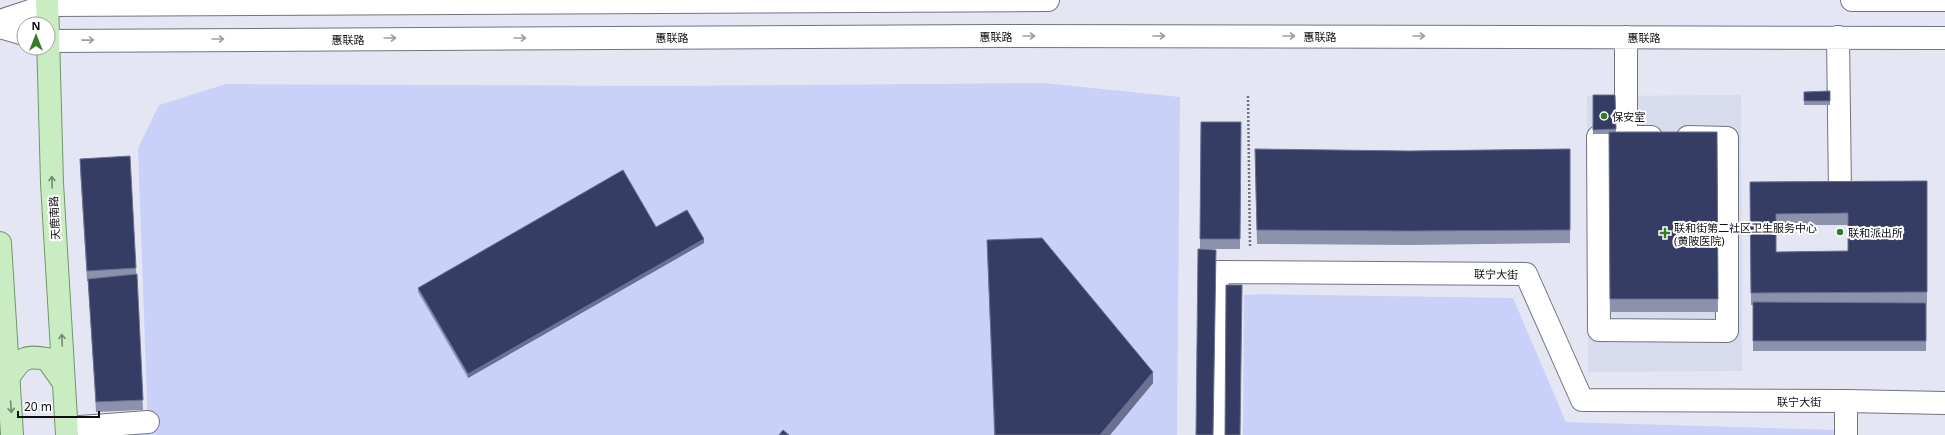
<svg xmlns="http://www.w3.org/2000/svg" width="1945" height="435" font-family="'Noto Sans','Noto Sans SC',sans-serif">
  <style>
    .built { fill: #d7dbee }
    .green { fill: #c9d1f9 }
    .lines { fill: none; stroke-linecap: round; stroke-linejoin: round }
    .minor-casing { stroke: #72747f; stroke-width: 24 }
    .major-casing { stroke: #71966a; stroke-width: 24 }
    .path { stroke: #70727a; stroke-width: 2.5; stroke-dasharray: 2 2; stroke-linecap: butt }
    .minor { stroke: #fff; stroke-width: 22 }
    .major { stroke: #caecc2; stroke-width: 22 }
    .wall { fill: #8d92ac; fill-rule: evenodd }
    .shaded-wall { fill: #6a7090 }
    .building { fill: #363d65; stroke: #6a7090; fill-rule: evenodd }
    .oneway { stroke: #9e9fa0 }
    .oneway2 { stroke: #758873 }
    .poi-dot { fill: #347c21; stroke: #fff; stroke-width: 1.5 }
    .labels { text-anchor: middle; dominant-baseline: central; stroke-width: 4; stroke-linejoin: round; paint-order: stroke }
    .street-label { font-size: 11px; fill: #0d0e12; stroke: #fff }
    .poi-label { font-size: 11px; fill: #0d0e12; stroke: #fff; text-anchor: start }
  </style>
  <rect width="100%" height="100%" fill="#e4e7f3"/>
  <path class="built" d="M1741 95 1742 371 1588 372 1587 96Z"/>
  <path class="green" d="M1044 83 1180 97 1177 435H105L148 429 138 148 159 105 226 84 657 86Z
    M1262 294 1513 298 1566 422 1835 430V435H1243L1244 295Z"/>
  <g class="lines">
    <g class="minor-casing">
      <path id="minor" d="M1852 0H1945
        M0 21 48 5 1048 0
        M0 27 24 34
        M1626 37V137H1651
        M1838 37 1840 193
        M48 41 990 36 1945 38
        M1626 137H1598L1599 330 1727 331V138L1688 137
        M1846 401 1945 403
        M67 428 148 422
        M1216 435 1218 272 1526 274 1582 400 1846 401V435"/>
    </g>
    <g class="major-casing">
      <path id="major" d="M47 0 52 183 67 435
        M0 243 12 435
        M9 377C21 358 25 355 47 359L64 383"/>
    </g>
    <path class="path" d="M1248 96 1250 247"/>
    <use href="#minor" class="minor"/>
    <use href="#major" class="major"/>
  </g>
  <path class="wall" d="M1804 92 1830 101V105H1804Z
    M1593 95H1615L1616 132H1717L1718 312H1610L1609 134H1593Z
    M1201 122H1241L1240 249H1200Z
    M1570 149V243L1411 245 1257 244 1255 163 1410 151Z
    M80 159 136 268 143 410 96 412 88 281H87L80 169Z
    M1927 181V303H1926V351H1753V305H1751L1750 182ZM1776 225H1848V251L1776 252Z
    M656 227 704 243 468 378 418 292V288Z
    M987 240 1153 383 1110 435H994Z"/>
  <path class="shaded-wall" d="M704 239V243L468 378V374Z
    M1153 372V383L1110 435H1100Z"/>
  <path class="building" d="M1830 91V101H1804V92Z
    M1593 95H1615L1616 129 1593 130Z
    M1201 122H1241L1240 239H1200Z
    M1609 132H1717L1718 299H1610Z
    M1255 149 1410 151 1570 149V230L1411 231 1257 230Z
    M130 156 136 268 87 271 80 159Z
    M623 170 656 227 687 210 704 239 468 374 418 288Z
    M1927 181V292L1751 293 1750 182ZM1848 213V251L1776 252V214Z
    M1042 238 1153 372 1100 435H995L987 240Z
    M1198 249 1216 250 1213 435H1196Z
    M137 274 143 400 96 402 88 279Z
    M1226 285H1242L1240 435H1225Z
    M1753 302 1926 303V341H1753Z
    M783 430 789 435H779Z"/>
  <defs><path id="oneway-shaft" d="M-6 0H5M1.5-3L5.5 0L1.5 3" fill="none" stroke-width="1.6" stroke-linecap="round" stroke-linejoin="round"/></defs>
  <g class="oneway">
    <use href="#oneway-shaft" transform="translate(1029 36)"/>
    <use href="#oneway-shaft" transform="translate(1159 36)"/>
    <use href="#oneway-shaft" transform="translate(1289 36)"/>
    <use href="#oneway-shaft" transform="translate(1419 36)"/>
    <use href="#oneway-shaft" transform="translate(390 38)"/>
    <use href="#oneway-shaft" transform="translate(520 38)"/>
    <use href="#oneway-shaft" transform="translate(218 39)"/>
    <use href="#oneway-shaft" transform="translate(88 40) rotate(-1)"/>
  </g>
  <g class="oneway2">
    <use href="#oneway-shaft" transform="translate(52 182) rotate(-92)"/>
    <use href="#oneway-shaft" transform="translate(62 340) rotate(-93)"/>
    <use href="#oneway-shaft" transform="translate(11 407) rotate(86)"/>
  </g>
  <g class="poi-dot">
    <circle cx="1604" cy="116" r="4"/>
    <circle cx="1840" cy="232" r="4"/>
    <path d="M1663 227h4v4h4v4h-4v4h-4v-4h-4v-4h4z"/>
  </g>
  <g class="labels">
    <g class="street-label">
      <text x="996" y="36">惠联路</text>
      <text x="1320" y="36">惠联路</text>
      <text x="672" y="37">惠联路</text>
      <text x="1644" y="37">惠联路</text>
      <text x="348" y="39">惠联路</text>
      <text transform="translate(54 218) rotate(-93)">天鹿南路</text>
      <text transform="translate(1496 274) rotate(1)">联宁大街</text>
      <text x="1799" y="401">联宁大街</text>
    </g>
    <g class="poi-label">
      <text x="1612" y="116">保安室</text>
      <text x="1674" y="227">联和街第二社区卫生服务中心<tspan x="1674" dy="13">(黄陂医院)</tspan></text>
      <text x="1848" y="232">联和派出所</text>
    </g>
  </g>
  <g transform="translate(36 36)"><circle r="19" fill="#ffffff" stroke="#9e9fa0"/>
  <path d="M0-3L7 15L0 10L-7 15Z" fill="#347c21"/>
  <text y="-6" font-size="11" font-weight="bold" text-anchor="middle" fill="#0d0e12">N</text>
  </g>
  <path d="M18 411v6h81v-6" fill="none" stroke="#0d0e12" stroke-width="2"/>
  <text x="24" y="411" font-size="12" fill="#0d0e12" stroke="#ffffff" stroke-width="3" paint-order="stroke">20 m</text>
</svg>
